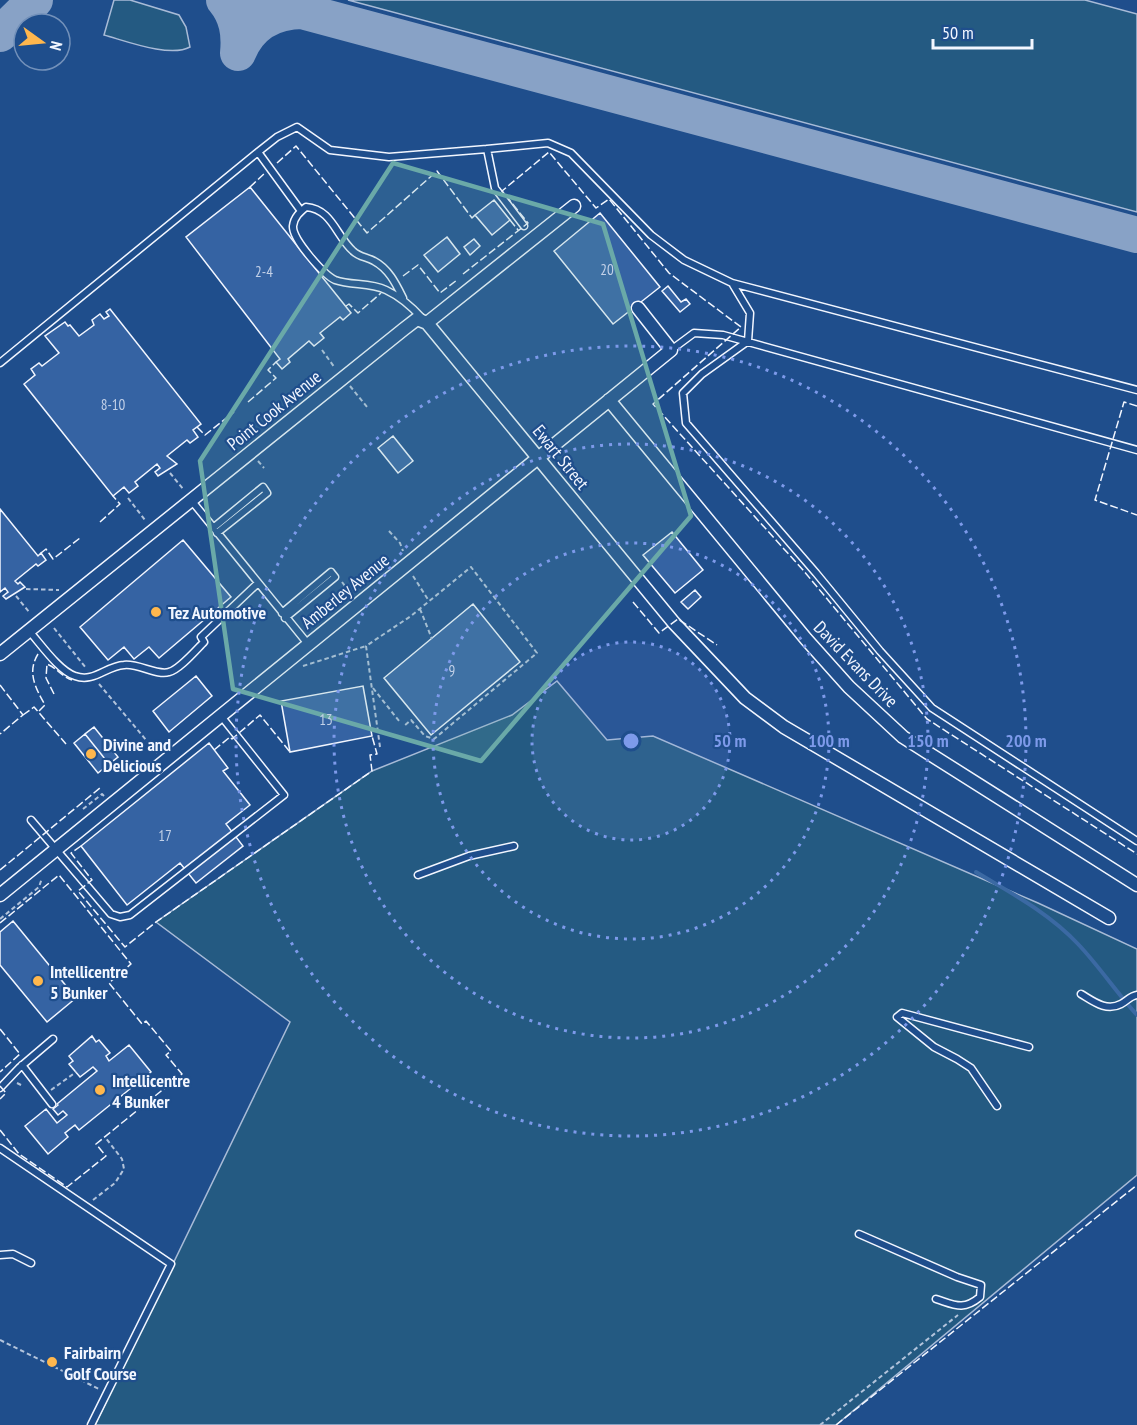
<svg xmlns="http://www.w3.org/2000/svg" width="1137" height="1425" font-family="'PT Sans Narrow',sans-serif">
  <style>
    .green { fill: #245a82; stroke: #a8bbd7; stroke-width: 1.5 }
    .lines { fill: none; stroke-linecap: round; stroke-linejoin: round }
    .stream { stroke: #3b69a3; stroke-width: 4 }
    .taxiway { stroke: #88a2c6; stroke-width: 36 }
    .building { fill: #3563a3; stroke: #f2f6ff; stroke-width: 1.5 }
    .lane-casing { stroke: #f2f6ff; stroke-width: 9 }
    .street-casing { stroke: #f2f6ff; stroke-width: 15 }
    .path { stroke: #b3c4dc; stroke-width: 2; stroke-dasharray: 4.5 3; stroke-linecap: butt }
    .lane { stroke: #1f4e8c; stroke-width: 6 }
    .street { stroke: #1f4e8c; stroke-width: 12 }
    .fence { stroke: #f2f6ff; stroke-width: 1.5; stroke-dasharray: 8 3; stroke-linecap: butt }
    .marked { fill: #6aa9a8; fill-opacity: 0.2; stroke: #6aa9a8; stroke-width: 4.5; stroke-linejoin: round }
    .ring { fill: none; stroke: #7d9aea; stroke-width: 3; stroke-dasharray: 3 6 }
    .poi-dot { fill: #ffb74d; stroke: #1f4e8c; stroke-width: 2 }
    .labels { text-anchor: middle; dominant-baseline: central; stroke-width: 4.5; stroke-linejoin: round; paint-order: stroke }
    .number-label { font-size: 15px; fill: #c3d1e8 }
    .street-label { font-size: 18px; fill: #f2f6ff; stroke: #1f4e8c }
    .poi-label { font-size: 18px; font-weight: bold; fill: #f2f6ff; stroke: #1f4e8c; text-anchor: start }
    .centre { fill: #7d9aea; stroke: #1f4e8c; stroke-width: 3 }
    .ring-label { font-size: 18px; text-anchor: middle; font-weight: bold; fill: #7d9aea; stroke: #1f4e8c; stroke-width: 4.5; stroke-linejoin: round; paint-order: stroke }
  </style>
  <rect width="100%" height="100%" fill="#1f4e8c"/>
  <path class="green" d="M114 0H130L179 15 186 27 190 47C170 58 126 41 104 35Z
    M348 0H1085L1137 14V212Z
    M557 681 607 740 653 736 1038 903 1137 949V1175L836 1425H95L290 1022 156 922 372 771 512 715Z"/>
  <g class="lines">
    <path class="stream" d="M976 872C1011 893 1049 913 1078 944 1099 966 1116 992 1137 1015"/>
    <path class="taxiway" d="M224 0C237 16 240 33 238 53
      M261 0 1137 235
      M0 34 35 0
      M238 53C249 25 273 11 303 11"/>
  </g>
  <path class="building" d="M250 187 351 313 343 320 340 317 320 333 324 338 314 346 309 341 288 359 290 362 282 369 276 362 280 359 186 237Z
    M494 200 510 220 492 235 475 215Z
    M600 213 660 287 613 324 554 251Z
    M447 237 460 254 438 272 424 255Z
    M474 239 480 246 470 255 464 247Z
    M668 286 681 302 686 299 690 304 680 312 662 291Z
    M110 309 201 424 193 430 198 437 190 443 187 440 167 456 177 464 158 476 155 472 160 468 157 464 135 482 138 486 129 493 124 487 113 496 24 384 35 375 31 369 39 363 42 366 59 353 45 336 65 322 68 326 70 325 79 336 94 325 92 320 100 314 104 319 109 316 106 312Z
    M393 436 413 461 398 473 378 448Z
    M0 509 38 556 41 553 46 560 38 566 36 564 15 581 18 584 20 582 25 587 6 599 3 596 8 592 5 588 0 592Z
    M672 532 703 570 675 593 643 555Z
    M183 540 231 597 159 658 149 647 134 659 124 647 108 660 80 627Z
    M695 590 701 597 688 609 681 602Z
    M473 604 520 662 431 735 384 678Z
    M196 676 212 696 169 732 153 711Z
    M363 686 372 736 290 752 281 701Z
    M94 727 118 757 109 764 85 734Z
    M85 734 109 764 98 773 74 743Z
    M209 743 228 768 223 771 250 805 226 824 243 846 196 883 180 863 127 905 81 846Z
    M13 921 76 998 47 1022 0 965V932Z
    M92 1036 96 1042 99 1040 110 1053 106 1056 109 1061 129 1045 151 1072 79 1130 75 1125 65 1133 68 1137 48 1154 25 1126 46 1109 57 1123 67 1115 63 1111 58 1115 53 1109 58 1105 57 1104 97 1071 93 1067 80 1077 69 1064 73 1061 69 1056Z"/>
  <g class="lines">
    <g class="lane-casing">
      <path id="lane" d="M258 152 301 211
        M524 226 495 188 487 149 548 143 571 153 651 235 684 260 732 283 750 313 748 341 702 374 683 393 686 423 816 573 880 651 932 708 1137 841
        M732 283 1137 390
        M403 298C396 284 389 269 374 261 367 257 359 257 353 251 336 236 332 209 306 207 300 212 294 217 293 226 292 239 324 275 335 280 352 286 369 282 386 290 401 297 411 306 422 318
        M671 350 694 333 723 335 1137 450
        M0 363 258 152 277 137 297 127 330 150 389 157 487 149
        M191 500 308 644
        M213 528 263 487 267 493 217 533
        M282 613 331 572 335 577 285 618
        M29 631C40 643 59 671 75 676 94 683 106 666 124 665 138 663 157 676 169 672 179 670 196 650 204 642L201 637 258 583
        M31 820 111 914 120 917 130 915 284 795 221 716
        M418 875 469 856 514 846
        M1081 994C1093 1001 1106 1012 1121 1004 1127 1001 1130 996 1137 995
        M22 1065 52 1104
        M0 1088 19 1068 53 1039
        M997 1106 971 1068 957 1059 934 1047 897 1017 902 1013 1029 1047
        M0 1148 171 1264 91 1425
        M859 1234 957 1277 981 1285 980 1297C963 1311 955 1305 936 1299
        M0 1255 13 1254 31 1263"/>
    </g>
    <g class="street-casing">
      <path id="street" d="M427 323 674 623 745 698 784 727 1109 918
        M609 400 806 639 849 687 903 737 1137 885
        M0 654 404 329 417 319 427 323 574 206
        M0 895 671 350 638 308"/>
    </g>
    <path class="path" d="M322 350 335 368
      M350 386 367 407
      M258 461 264 468
      M170 473 184 490
      M128 498 145 520
      M389 531 400 543 403 551
      M413 576 429 601
      M342 582 351 594
      M26 589 59 590
      M16 596 30 613
      M420 609 432 639
      M54 628 86 668
      M303 666 366 646
      M99 684 157 753
      M373 688 399 721
      M380 747 366 646 411 616 471 567 537 653 434 739 425 736 411 720 404 726
      M83 809 102 794 104 796
      M0 919 39 887 42 878
      M17 1083 23 1086
      M51 1090 76 1072
      M93 1200 115 1183 124 1169 122 1159 105 1137
      M0 1340 99 1389
      M820 1425 958 1315"/>
    <use href="#lane" class="lane"/>
    <use href="#street" class="street"/>
    <path class="fence" d="M277 163 296 146 367 233 437 171 472 218 475 215
      M250 187 266 172
      M510 220 518 230
      M463 274 528 223 502 191 549 152 596 208 609 199 669 273 741 327 653 404 803 570 927 719 1137 854
      M403 276 418 265 440 293 457 280
      M346 306 349 304 358 313 381 293
      M248 402 276 378 268 370 276 362
      M1137 406 1124 402 1095 500 1137 515
      M197 427 205 435 234 412
      M100 522 120 504 113 496
      M41 553 46 549 53 559 80 538
      M633 602 659 633 678 619 717 645
      M38 654C27 672 35 687 45 705L38 712
      M0 685 23 715 0 734
      M54 694 46 678 47 664C57 668 61 676 72 680
      M23 715 34 707 66 744
      M214 750 230 737 232 739 260 715 290 752
      M81 846 71 853 92 880 78 891 125 947 156 922 372 771 370 755 377 754 372 736
      M0 870 100 788
      M0 923 59 875 131 964 109 983 142 1024 146 1021 171 1051 166 1055 182 1074 96 1144 106 1156 67 1187 19 1154 0 1130
      M0 1029 20 1054 0 1072
      M0 1086 6 1093 0 1099
      M836 1425 1137 1185"/>
  </g>
  <path class="marked" d="M393 163 603 224 691 516 481 761 233 689 200 461Z"/>
  <circle cx="631" cy="741" r="99" fill="#7d9aea" fill-opacity=".12"/>
  <g class="ring">
    <circle cx="631" cy="741" r="99"/>
    <circle cx="631" cy="741" r="198"/>
    <circle cx="631" cy="741" r="297"/>
    <circle cx="631" cy="741" r="395"/>
  </g>
  <g class="poi-dot">
    <circle cx="156" cy="612" r="6"/>
    <circle cx="91" cy="754" r="6"/>
    <circle cx="38" cy="981" r="6"/>
    <circle cx="100" cy="1090" r="6"/>
    <circle cx="52" cy="1362" r="6"/>
  </g>
  <g class="labels">
    <g class="number-label">
      <text x="607" y="269">20</text>
      <text x="264" y="271">2-4</text>
      <text x="113" y="404">8-10</text>
      <text x="452" y="670">9</text>
      <text x="326" y="719">13</text>
      <text x="165" y="835">17</text>
    </g>
    <g class="street-label">
      <text transform="translate(274 410) rotate(-39)">Point Cook Avenue</text>
      <text transform="translate(561 457) rotate(51)">Ewart Street</text>
      <text transform="translate(345 591) rotate(-39)">Amberley Avenue</text>
      <text transform="translate(856 664) rotate(46)">David Evans Drive</text>
    </g>
    <g class="poi-label">
      <text x="168" y="612">Tez Automotive</text>
      <text x="103" y="744">Divine and<tspan x="103" dy="21">Delicious</tspan></text>
      <text x="50" y="971">Intellicentre<tspan x="50" dy="21">5 Bunker</tspan></text>
      <text x="112" y="1080">Intellicentre<tspan x="112" dy="21">4 Bunker</tspan></text>
      <text x="64" y="1352">Fairbairn<tspan x="64" dy="21">Golf Course</tspan></text>
    </g>
  </g>
  <circle cx="631" cy="741" r="9" class="centre"/>
  <g class="ring-label">
    <text x="730" y="747">50 m</text>
    <text x="829" y="747">100 m</text>
    <text x="928" y="747">150 m</text>
    <text x="1026" y="747">200 m</text>
  </g>
  <g transform="translate(42 42) rotate(105)"><circle r="28" fill="#1f4e8c" stroke="#7391ba" stroke-width="1.5"/>
  <path d="M0-4.5L10 22L0 15L-10 22Z" fill="#ffb74d"/>
  <text y="-9" font-size="16" font-weight="bold" text-anchor="middle" fill="#f2f6ff">N</text>
  </g>
  <path d="M933 39v9h99v-9" fill="none" stroke="#f2f6ff" stroke-width="3"/>
  <text x="942" y="39" font-size="18" fill="#f2f6ff" stroke="#1f4e8c" stroke-width="4.5" paint-order="stroke">50 m</text>
</svg>
